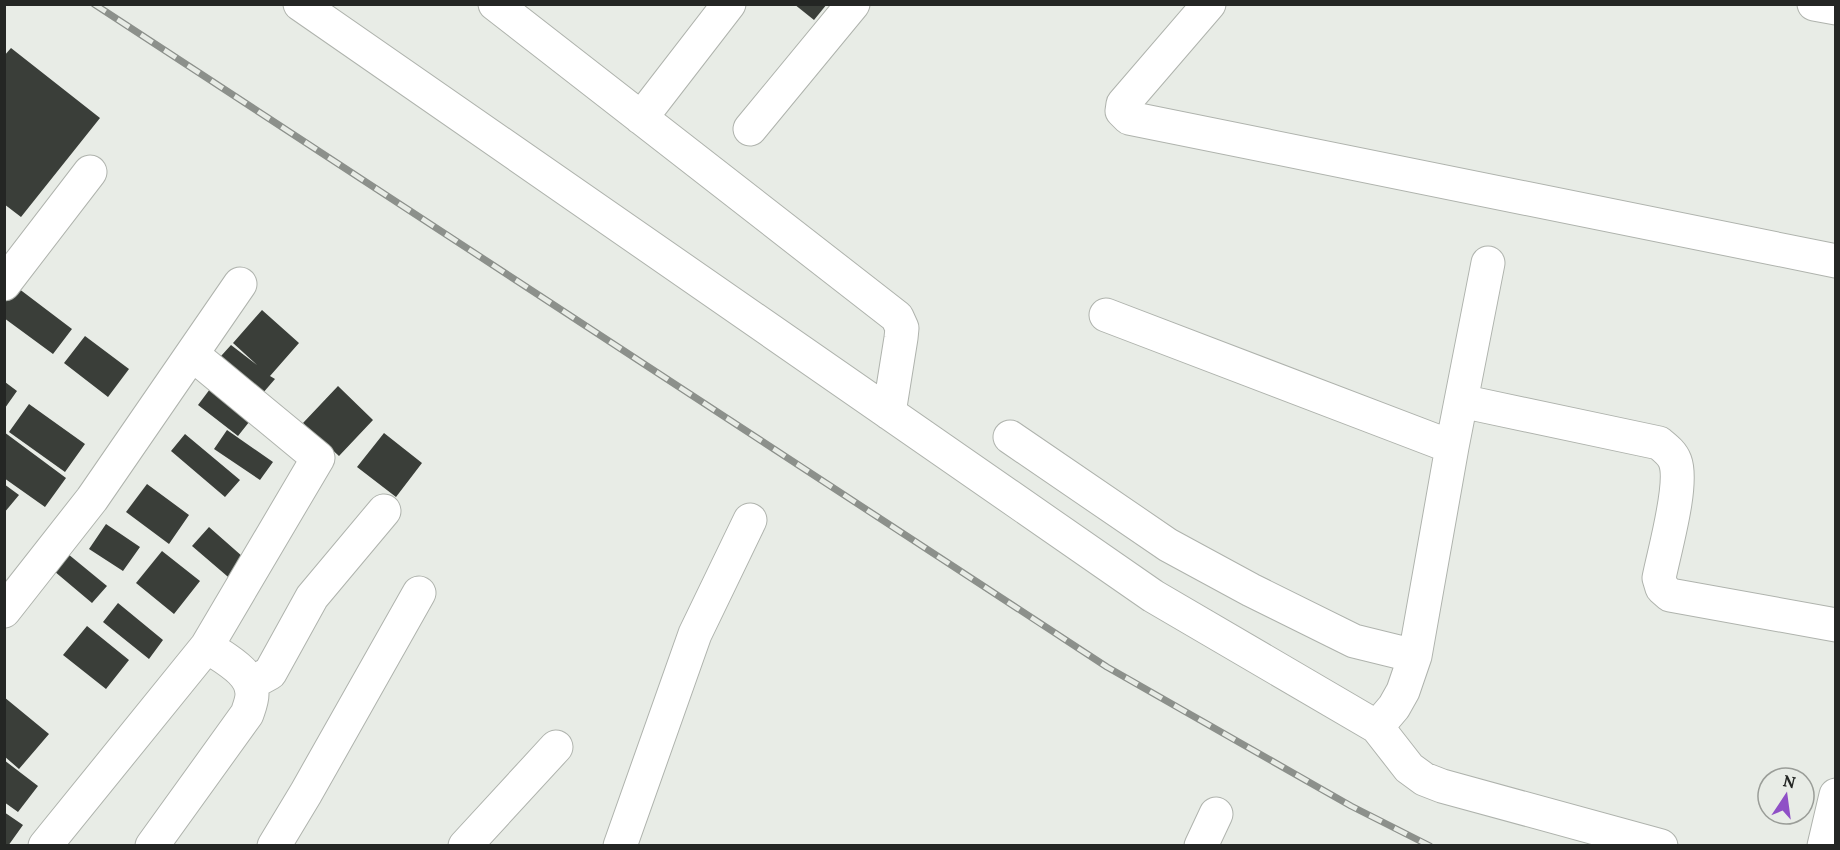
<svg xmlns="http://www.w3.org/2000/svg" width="1840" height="850" font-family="Lora,serif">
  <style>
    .building { fill: #3a3e39 }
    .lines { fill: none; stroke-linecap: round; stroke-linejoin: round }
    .minor-casing { stroke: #afb3ad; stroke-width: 35 }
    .minor { stroke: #fff; stroke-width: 33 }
    .rail-casing { stroke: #8c908b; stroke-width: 7 }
    .rail { stroke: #e8ece6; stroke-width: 4.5; stroke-dasharray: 14; stroke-linecap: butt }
  </style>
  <rect width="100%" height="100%" fill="#e8ece6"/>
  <path class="building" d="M794 4H827L814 20Z
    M11 48 100 118 21 217 4 204V56Z
    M10 282 72 329 53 354 4 318V289Z
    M262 310 299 343 270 376 275 379 256 401 212 366 231 345 257 365 233 343Z
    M85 336 129 369 108 397 64 363Z
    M216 381 257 412 238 436 198 405Z
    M5 382 17 391 5 408Z
    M338 386 373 420 339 456 303 423Z
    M29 404 85 444 65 472 9 432Z
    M227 430 273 462 260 480 214 449Z
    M4 432 66 478 45 507 4 478Z
    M384 433 422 463 396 497 357 467Z
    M185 434 240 480 225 497 171 451Z
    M4 484 19 495 4 513Z
    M147 484 189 515 169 544 126 512Z
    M106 524 140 547 123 571 89 549Z
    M209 527 251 564 234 582 192 546Z
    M162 551 200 581 174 614 136 583Z
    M68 554 107 586 92 603 54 571Z
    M118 603 163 640 149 659 103 622Z
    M87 626 129 660 106 689 63 655Z
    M4 697 49 734 19 769 4 756Z
    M4 760 38 786 18 812 4 802Z
    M4 812 23 825 8 846H4Z"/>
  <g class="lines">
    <g class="minor-casing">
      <path id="minor" d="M300 4 1153 596 1377 727 1409 768 1424 779 1442 786 1661 846
        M495 4 897 317 902 328 901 338 889 413
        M1209 4 1123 104 1122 111 1129 118 1836 261
        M1814 4 1836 8
        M641 118 729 4
        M750 129 853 4
        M4 284 90 172
        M1106 315 1452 447
        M1461 401 1659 443C1665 448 1672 453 1675 461 1684 484 1664 552 1659 578L1662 588 1670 595 1836 625
        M1010 437 1168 545 1251 590 1354 641 1415 656
        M4 611 92 499 240 284
        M250 684 270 673 312 597 384 511
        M1377 727 1394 707 1403 691 1415 656 1452 447 1488 263
        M45 846 207 646 318 458 192 354
        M152 846 247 714C249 708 252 701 252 694 252 671 223 658 207 646
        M274 846 306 793 419 593
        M465 846 556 747
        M620 846 695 634 750 520
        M1201 846 1216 814
        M1824 846 1836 795"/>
    </g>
    <use href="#minor" class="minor"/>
    <g class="rail-casing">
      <path id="rail" d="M94 4 1107 667 1351 806 1430 846"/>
    </g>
    <use href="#rail" class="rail"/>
  </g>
  <rect width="1840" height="850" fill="none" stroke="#242624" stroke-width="12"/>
  <g transform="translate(1786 796) rotate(13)"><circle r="28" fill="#e8ece6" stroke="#9a9d98" stroke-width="1.5"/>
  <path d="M0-4.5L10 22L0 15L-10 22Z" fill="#8f50c6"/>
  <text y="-9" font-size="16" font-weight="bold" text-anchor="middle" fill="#242624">N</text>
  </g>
</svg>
